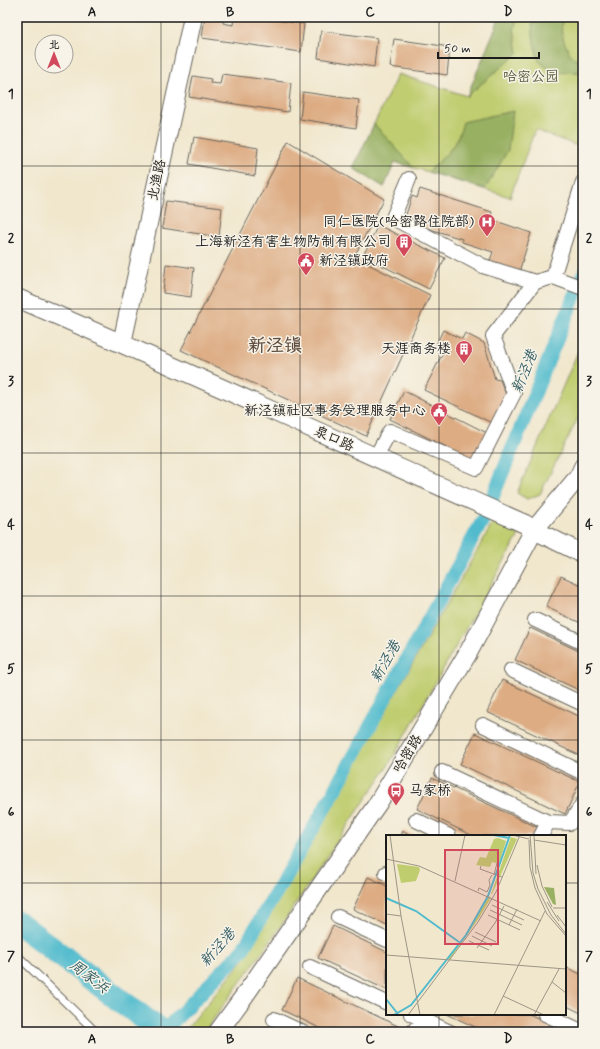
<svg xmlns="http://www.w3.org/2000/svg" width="600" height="1049" font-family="Mynerve,'LXGW WenKai TC',sans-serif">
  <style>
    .green { fill: #c0cd6f; stroke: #6e7446 }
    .forest { fill: #98b062; stroke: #5a663f }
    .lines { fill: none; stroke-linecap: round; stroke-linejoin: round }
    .canal { stroke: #51bbcd; stroke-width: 14 }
    .river { stroke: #51bbcd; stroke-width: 24 }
    .building { fill: #ddac83 }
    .service-casing { stroke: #67635a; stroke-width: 9 }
    .minor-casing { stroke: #67635a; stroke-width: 16 }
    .tertiary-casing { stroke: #67635a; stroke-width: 20 }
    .service { stroke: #fff; stroke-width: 7 }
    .minor { stroke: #fff; stroke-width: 14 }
    .tertiary { stroke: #fff; stroke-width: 18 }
    .grid { fill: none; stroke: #1c1c1c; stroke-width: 1; stroke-opacity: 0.55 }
    .labels { text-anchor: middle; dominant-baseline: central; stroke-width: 3; stroke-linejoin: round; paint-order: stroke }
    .park-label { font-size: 14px; fill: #555a39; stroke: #f7f3e8 }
    .street-label { font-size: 14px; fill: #1c1c1c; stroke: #f7f3e8 }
    .poi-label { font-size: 14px; fill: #1c1c1c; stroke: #f7f3e8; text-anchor: end }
    .water-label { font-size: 15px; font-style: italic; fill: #315c63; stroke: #f7f3e8 }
    .district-label { font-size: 18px; font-weight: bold; fill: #604e40; stroke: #f7f3e8 }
    .inset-river { fill: none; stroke: #51bbcd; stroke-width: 2 }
    .inset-road { fill: none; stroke: #9c9686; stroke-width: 1 }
    .view { fill: #d1495b; fill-opacity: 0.15; stroke: #d1495b; stroke-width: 2 }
    .inset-edge { fill: none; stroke: #1c1c1c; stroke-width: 2 }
    .neatline { fill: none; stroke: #1c1c1c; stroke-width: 1.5 }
    .grid-label { font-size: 13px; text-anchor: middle; font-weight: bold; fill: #1c1c1c }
  </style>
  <rect width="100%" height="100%" fill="#f7f3e8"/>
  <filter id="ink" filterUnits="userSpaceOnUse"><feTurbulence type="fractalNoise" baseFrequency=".025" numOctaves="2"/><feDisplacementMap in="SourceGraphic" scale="8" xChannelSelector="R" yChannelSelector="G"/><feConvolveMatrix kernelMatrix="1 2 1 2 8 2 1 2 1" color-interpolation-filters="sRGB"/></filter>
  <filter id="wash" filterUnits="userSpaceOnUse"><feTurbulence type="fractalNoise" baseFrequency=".012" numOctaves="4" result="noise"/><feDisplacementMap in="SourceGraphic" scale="16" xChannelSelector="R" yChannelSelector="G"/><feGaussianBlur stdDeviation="0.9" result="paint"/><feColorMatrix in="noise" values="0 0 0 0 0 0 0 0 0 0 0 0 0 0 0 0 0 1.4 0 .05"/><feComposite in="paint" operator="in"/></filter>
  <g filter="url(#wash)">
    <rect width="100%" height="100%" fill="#f1e7cd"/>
    <path class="green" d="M500 17H583V148L535 130 510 197 395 162 384 187 353 168 398 74 467 96Z
      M583 340V408L540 494 527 499 517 493Z
      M494 521 519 535 388 766 274 936 204 1032H184L244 959Z"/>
    <path class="forest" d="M500 17H518L514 28 518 53 467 96Z
      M535 17H563C558 32 567 59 583 63V81L581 72 553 73 539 61 534 43 532 25Z
      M513 111 508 150 485 189 428 172C444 157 458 145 463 122Z
      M374 124 414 168 395 162 384 187 353 168Z"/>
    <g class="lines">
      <path class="canal" d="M163 1032 242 951 333 794 484 518 583 275"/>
      <path class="river" d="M17 922 162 1032"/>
    </g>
    <g id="blocks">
      <path class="building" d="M205 17 223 19V23L233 25 234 17H253L304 24 301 52 202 38Z
        M321 31 377 38 374 67 318 58Z
        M394 39 450 47 447 75 390 67Z
        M222 74 291 83 288 112 189 97 193 76 211 79 210 83 220 84Z
        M303 92 359 100 356 128 300 119Z
        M194 137 258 148 255 176 189 164Z
        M288 141 384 199 354 257 430 295 366 436 181 350Z
        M420 189 492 212 490 219 531 233 519 272 489 263 493 252 462 242V239L404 221 412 196 417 198Z
        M166 201 222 208 219 237 162 228Z
        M378 225 445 258 429 289 363 256Z
        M166 264 194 268 191 297 163 293Z
        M443 330 462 339 465 333 484 343 495 379 500 380 507 397 494 424 424 390 445 349 436 345Z
        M404 391 487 433 473 460 390 419Z
        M561 576 583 586V624L546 607Z
        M530 628 583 653V692L515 660Z
        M502 680 583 718V757L487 712Z
        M475 733 580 782 565 814 460 764Z
        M432 778 537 827 533 836H473L417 809Z
        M403 831 414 836H401Z
        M368 877 387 886V925L353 909Z
        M333 926 387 952V990L318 958Z
        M565 967 583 975V1014L565 1005Z
        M297 978 402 1028 400 1032H328L282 1010Z
        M447 1014H529L568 1032H486Z"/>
    </g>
  </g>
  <g filter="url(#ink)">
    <use href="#blocks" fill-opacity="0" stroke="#67635a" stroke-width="1"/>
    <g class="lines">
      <g class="service-casing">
        <path id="service" d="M17 955 96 1032"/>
      </g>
      <g class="minor-casing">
        <path id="minor" d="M409 179 393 218 483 266 535 282 553 277 583 288
          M553 277 583 182
          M375 458 390 431 476 468 514 393 493 336 535 282
          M535 620 583 643
          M511 670 583 704
          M483 725 583 773
          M442 772 548 822
          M416 820 449 836
          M541 836 548 822 570 823 583 803
          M386 873H387
          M338 917 387 940
          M310 967 387 1003
          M411 1014 450 1032
          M545 1014 581 1031
          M274 1019 302 1032
          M413 1032 427 1014"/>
      </g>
      <g class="tertiary-casing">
        <path id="tertiary" d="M17 298C187 371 355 449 525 524L534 530 583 554
          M122 343 193 17
          M218 1032 245 995 378 803 468 653 534 530 579 476 583 467"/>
      </g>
      <use href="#service" class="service"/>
      <use href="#minor" class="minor"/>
      <use href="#tertiary" class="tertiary"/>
    </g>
  </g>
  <path class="grid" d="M161 17V1032M300 17V1032M439 17V836M17 166H583M17 309H583M17 453H583M17 596H583M17 740H583M17 883H387M565 883H583M439 1014V1032"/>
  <defs>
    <g id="hospital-pin" transform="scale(0.9)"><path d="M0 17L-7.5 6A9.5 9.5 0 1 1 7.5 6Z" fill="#d1495b" stroke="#f7f3e8"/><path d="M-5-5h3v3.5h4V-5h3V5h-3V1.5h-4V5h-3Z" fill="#fff"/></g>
    <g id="building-pin" transform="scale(0.9)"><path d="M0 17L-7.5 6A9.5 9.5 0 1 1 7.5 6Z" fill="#d1495b" stroke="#f7f3e8"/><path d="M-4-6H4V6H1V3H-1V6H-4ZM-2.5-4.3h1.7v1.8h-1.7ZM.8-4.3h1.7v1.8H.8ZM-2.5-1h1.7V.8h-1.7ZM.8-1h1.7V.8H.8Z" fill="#fff"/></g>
    <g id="civic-pin" transform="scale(0.9)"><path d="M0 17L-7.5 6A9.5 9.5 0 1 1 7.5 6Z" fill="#d1495b" stroke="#f7f3e8"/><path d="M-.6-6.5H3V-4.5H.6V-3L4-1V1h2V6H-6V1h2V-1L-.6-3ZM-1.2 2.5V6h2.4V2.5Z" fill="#fff"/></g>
    <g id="bus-pin" transform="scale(0.9)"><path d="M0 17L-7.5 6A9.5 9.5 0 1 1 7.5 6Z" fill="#d1495b" stroke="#f7f3e8"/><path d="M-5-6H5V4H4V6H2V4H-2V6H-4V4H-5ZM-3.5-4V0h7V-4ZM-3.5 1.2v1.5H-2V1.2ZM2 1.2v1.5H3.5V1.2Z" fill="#fff"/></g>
  </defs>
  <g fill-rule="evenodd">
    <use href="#hospital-pin" x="487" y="222"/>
    <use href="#building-pin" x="404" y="242"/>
    <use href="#civic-pin" x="306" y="261"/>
    <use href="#building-pin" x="464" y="349"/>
    <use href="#civic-pin" x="439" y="411"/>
    <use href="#bus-pin" x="396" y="791"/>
  </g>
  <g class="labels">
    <g class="park-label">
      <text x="531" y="77">哈密公园</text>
    </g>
    <g class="street-label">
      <text transform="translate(157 180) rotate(-78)">北渔路</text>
      <text transform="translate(334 439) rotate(24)">泉口路</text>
      <text transform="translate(408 754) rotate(-59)">哈密路</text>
    </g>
    <g class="poi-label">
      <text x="474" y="222">同仁医院(哈密路住院部)</text>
      <text x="391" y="242">上海新泾有害生物防制有限公司</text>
      <text x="319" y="261" text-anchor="start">新泾镇政府</text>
      <text x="451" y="349">天涯商务楼</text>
      <text x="426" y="411">新泾镇社区事务受理服务中心</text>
      <text x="409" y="791" text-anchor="start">马家桥</text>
    </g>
    <g class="water-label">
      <text transform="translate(525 372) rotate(-68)">新泾港</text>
      <text transform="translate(386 662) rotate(-61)">新泾港</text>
      <text transform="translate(218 948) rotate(-49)">新泾港</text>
      <text transform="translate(89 977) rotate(37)">周家浜</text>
    </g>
    <g class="district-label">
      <text x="275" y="346">新泾镇</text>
    </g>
  </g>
  <g transform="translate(386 835)">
    <rect width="180" height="180" fill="#f1e7cd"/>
    <path d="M125 2 131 4 106 59H105ZM112 3 120 6 113 29 106 27 104 32 90 30 94 22 100 23 108 4ZM11 29 33 32 34 35 30 46 15 48ZM103 61 105 63 93 83 64 124H61L80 101Z" fill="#c0cd6f"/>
    <path d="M158 52 168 53 170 70 167 69Z" fill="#98b062"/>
    <path class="inset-river" d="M108 0 123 3M0 63 30 76 73 107M0 164 12 179M8 180 25 170 80 100 102 61 124 0"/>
    <path class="inset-road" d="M4 0 15 81 34 180M126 0 143 4M144 0 147 38 152 54 165 80 180 99M148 0 150 39M143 5 144 32 149 53 161 79 180 101M148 5 180 10M0 24 33 31 155 86M151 30 156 51 166 72M95 31 94 34 116 42M108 40 111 28M69 46 79 0M92 56 93 53 101 57 104 50 103 45 106 40M161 67 173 86M106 70 138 85M167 73H180M104 75 136 90M0 79 15 81M102 80 134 95M171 80 180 92M123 90 131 74M89 97 110 107M86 101 106 111M83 106 103 115M91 113 109 88 118 71M0 120 180 134M166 147 180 158M117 161 158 180M22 180 92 87 110 57 134 0M108 180 159 76M148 180 173 134"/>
    <path class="view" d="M59 15H112V109H59Z"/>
    <rect width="180" height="180" class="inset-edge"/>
  </g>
  <rect width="600" height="1049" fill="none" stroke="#f7f3e8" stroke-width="44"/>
  <g transform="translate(54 54)"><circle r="19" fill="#f7f3e8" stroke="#9f9d96"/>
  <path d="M0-3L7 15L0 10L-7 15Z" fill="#d1495b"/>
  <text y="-6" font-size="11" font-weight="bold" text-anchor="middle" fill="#1c1c1c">北</text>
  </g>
  <path d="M438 52v6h101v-6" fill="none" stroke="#1c1c1c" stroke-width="2"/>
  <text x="444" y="52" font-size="12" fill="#1c1c1c" stroke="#f7f3e8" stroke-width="3" paint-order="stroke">50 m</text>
  <rect x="22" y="22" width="556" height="1005" class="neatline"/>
  <g class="grid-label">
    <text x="92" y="16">A</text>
    <text x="230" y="16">B</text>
    <text x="370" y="16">C</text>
    <text x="508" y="16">D</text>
    <text x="11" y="98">1</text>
    <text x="589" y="98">1</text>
    <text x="11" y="242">2</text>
    <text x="589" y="242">2</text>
    <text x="11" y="385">3</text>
    <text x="589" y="385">3</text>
    <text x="11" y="529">4</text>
    <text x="589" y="529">4</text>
    <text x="11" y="673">5</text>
    <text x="589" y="673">5</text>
    <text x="11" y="816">6</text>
    <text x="589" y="816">6</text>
    <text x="11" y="960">7</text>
    <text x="589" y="960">7</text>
    <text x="92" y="1043">A</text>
    <text x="230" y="1043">B</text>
    <text x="370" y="1043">C</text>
    <text x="508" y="1043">D</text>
  </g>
</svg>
